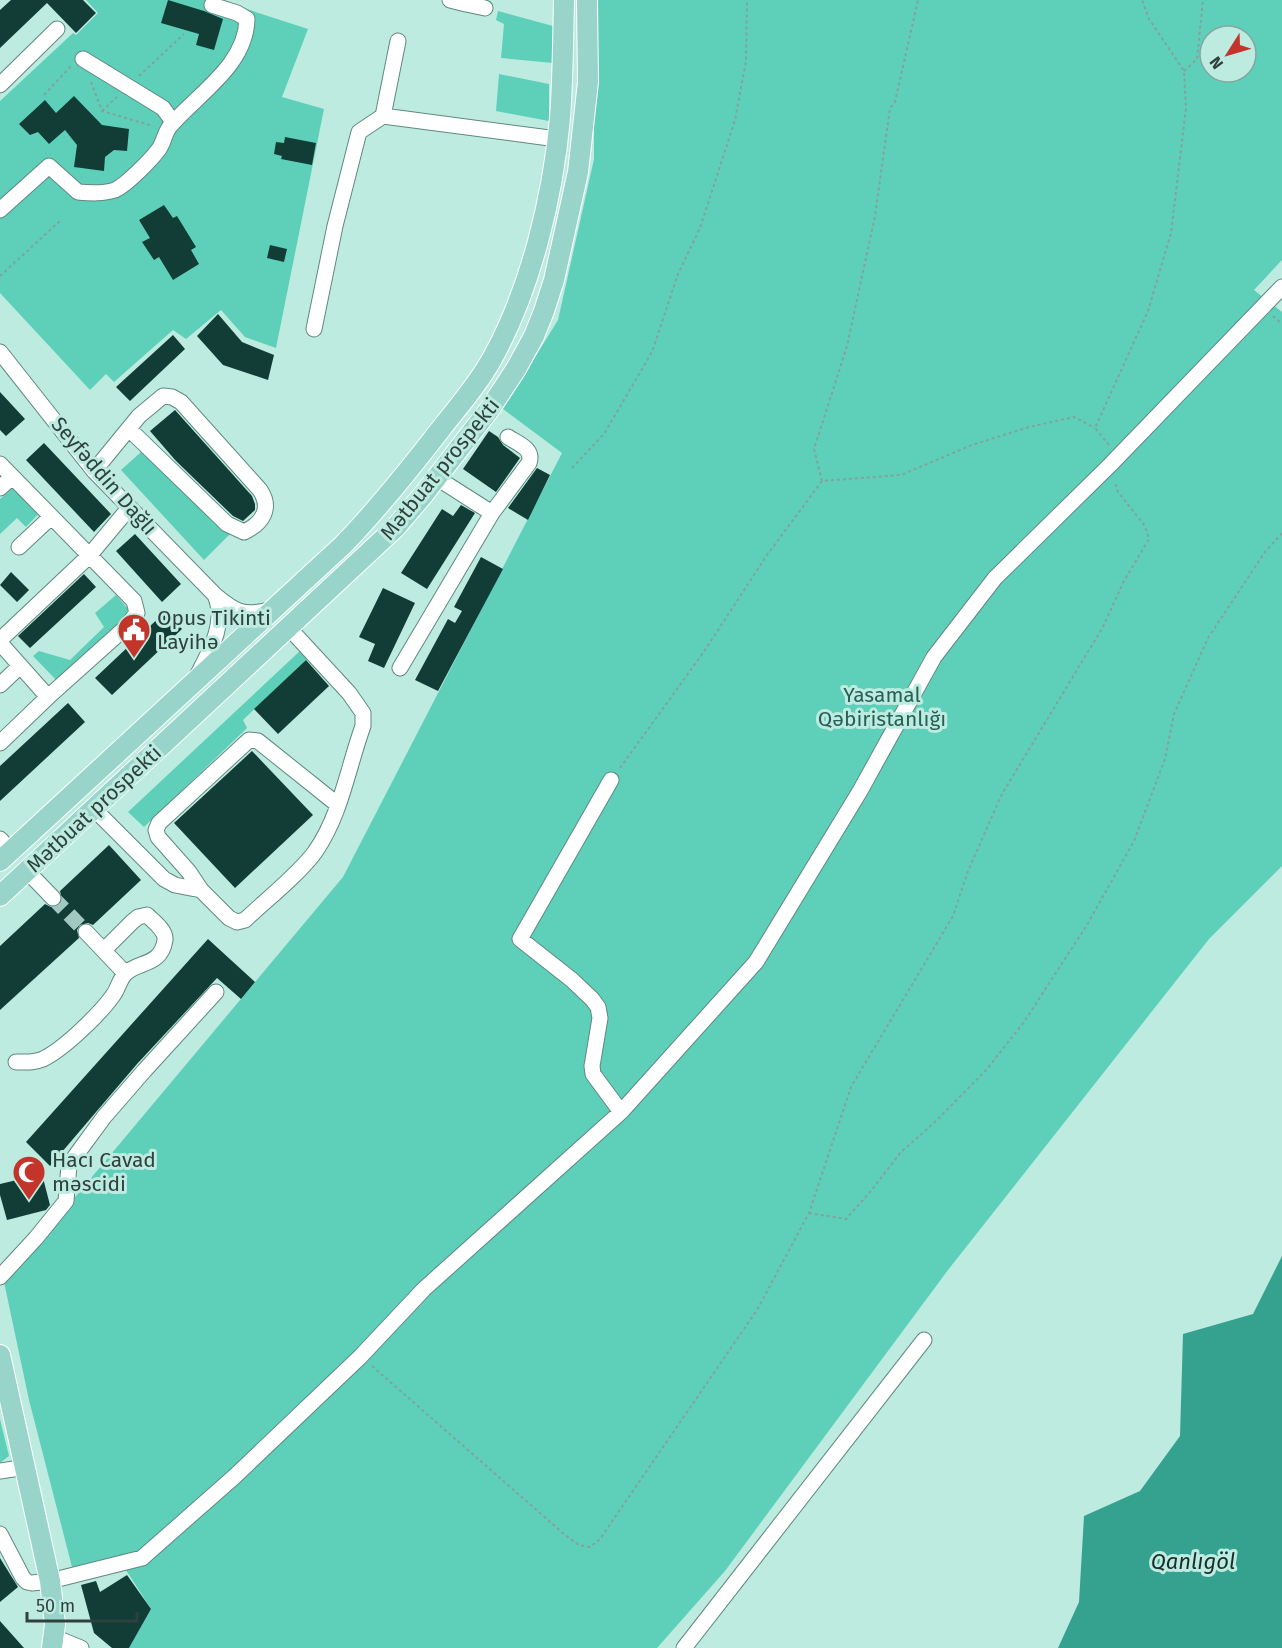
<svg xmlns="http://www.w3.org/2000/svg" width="1282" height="1648" font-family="'Fira Sans',sans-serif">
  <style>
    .green { fill: #5ed0ba; fill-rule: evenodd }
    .water { fill: #34a28f }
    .building { fill: #123d36 }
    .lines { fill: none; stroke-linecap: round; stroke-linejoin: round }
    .minor-tunnel { stroke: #a1c9bf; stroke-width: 15; stroke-dasharray: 15 8; stroke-linecap: butt }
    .minor-casing { stroke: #5f8980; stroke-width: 17 }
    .major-casing { stroke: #fff; stroke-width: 22 }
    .path { stroke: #81a39b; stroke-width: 2; stroke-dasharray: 3 3; stroke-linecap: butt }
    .minor { stroke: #fff; stroke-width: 15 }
    .major { stroke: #98d4c9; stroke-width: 20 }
    .labels { text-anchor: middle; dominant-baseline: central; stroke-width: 6; stroke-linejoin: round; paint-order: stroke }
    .street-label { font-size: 21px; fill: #2f413d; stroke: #bdebe0 }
    .poi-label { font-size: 21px; fill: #2f413d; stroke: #bdebe0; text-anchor: start }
    .park-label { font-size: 21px; fill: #276156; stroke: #bdebe0 }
    .water-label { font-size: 22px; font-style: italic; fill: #172f2a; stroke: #bdebe0 }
  </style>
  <rect width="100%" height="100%" fill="#bdebe0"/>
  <path class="green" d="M86 0H219L308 29 282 97 324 109 276 348 245 337 221 310 186 339 173 330 114 382 106 374 90 390 0 293V101L73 33 76 35 98 13Z
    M594 0H1282V260L1254 290 1282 312V866L1209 939 948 1270 725 1571 657 1648H129L151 1609 117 1556 72 1567 29 1400 4 1282 343 877 562 453 503 409 558 320 594 159ZM1210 36H1246V72H1210Z
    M498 11 553 26V63L501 58 504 24 496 20Z
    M499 74 549 84V121L496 111Z
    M150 444 231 533 204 560 121 470Z
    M20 481 45 507 26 527 17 518 0 534V499Z
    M116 595 135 617 62 686 33 656 39 651 70 660 104 627 95 613Z
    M301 650 308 658 243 720 247 728 144 827 128 812Z
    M0 1419 9 1456 0 1463Z"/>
  <path class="water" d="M1282 1256V1648H1058L1079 1602 1084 1516 1140 1491 1180 1436 1183 1334 1253 1314Z"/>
  <path class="building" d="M11 0H83L96 13 76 33 47 3 0 48V10Z
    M168 0 204 11 223 19 214 50 196 45 199 34 161 23Z
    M74 96 102 125 129 129 127 151 114 150 105 157 104 171 74 167 77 145 65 130 49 144 38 132 30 135 19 124 45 100 56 113Z
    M285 137 316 143 312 165 281 159 282 156 274 154 276 142 284 143Z
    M164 205 173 218 177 216 196 247 191 250 199 264 173 280 159 257 154 260 142 242 150 238 139 220Z
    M270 245 287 249 284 262 267 258Z
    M218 314 242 342 274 355 268 380 223 365 197 336Z
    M173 335 185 349 130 401 116 387Z
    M0 392 25 419 6 436 0 430Z
    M175 410 252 496 255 504V510L243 521 233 516 176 461 150 431Z
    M489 431 498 437 503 445 520 458 496 492 463 469Z
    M44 443 111 514 94 532 26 460Z
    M537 468 550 475 528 520 508 508Z
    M461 505 475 513 427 589 401 573 442 509 453 516Z
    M135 534 181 584 162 602 116 551Z
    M481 557 503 569 438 691 415 680 448 619 455 623 462 611 454 607Z
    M11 572 29 590 17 602 0 585Z
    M84 574 96 587 30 648 18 636Z
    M383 588 415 603 384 668 368 661 375 644 359 637Z
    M166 611 182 629 112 695 95 678Z
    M306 660 329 686 278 734 254 709Z
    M68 703 85 722 0 801V766Z
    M252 751 313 815 235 888 174 823Z
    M109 845 141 880 93 925 88 923 80 925 77 930 79 938 0 1010V946L45 904 51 907 59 905 62 900 60 891Z
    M208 939 255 982 241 999 217 978 137 1064 50 1166 26 1142Z
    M42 1174 50 1205 46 1210 7 1220 0 1195V1184Z
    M0 1558 18 1587 0 1602Z
    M127 1575 151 1609 129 1648H112L94 1633 81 1585 96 1581 100 1592Z
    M0 1621 24 1648H0Z"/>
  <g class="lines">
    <path class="minor-tunnel" d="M53 898 86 932"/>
    <g class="minor-casing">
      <path id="minor" d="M450 0 466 4 467 0
        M466 4 485 8
        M83 59 163 108 173 122
        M0 85 57 29
        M383 116 398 41
        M0 210 49 166 78 192C90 193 103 194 115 190 126 185 151 160 159 149 164 142 165 131 171 125 199 93 246 65 247 19L237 13 212 5
        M314 329 335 226 359 132 383 116 557 139
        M0 352 94 471 215 595C236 613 245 617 273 609
        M0 464 134 601 137 613 125 628 48 697 0 743
        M94 471 139 416 163 396 172 397 181 402 260 490C272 508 263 523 244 532L227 524 129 429
        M437 478 492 513
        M0 488 12 477
        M19 547 51 517
        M0 640 89 556 129 508
        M0 643 48 697
        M400 668 492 513 529 463C534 449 519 444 508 437
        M197 676C210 651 227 622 215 595
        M0 685 20 666
        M611 780 520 939 572 980 592 999 598 1007 600 1018 592 1066 593 1074 621 1112
        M94 809 164 879 175 885 201 890 229 918 237 922 245 920C266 900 299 874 315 852 341 815 348 767 363 726V713L349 693 289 628
        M0 839 11 851
        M27 871 53 898
        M201 890 189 872 158 837 156 830 159 823 249 740 258 741 338 805
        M86 932 125 973
        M16 1062C26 1062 34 1063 43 1059 64 1049 101 1013 114 994 118 988 120 979 125 974 137 961 161 967 165 940 166 930 153 921 147 915L138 917 132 922 104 950
        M0 1277 36 1238 66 1201 69 1165 79 1151 104 1117 144 1071 216 992
        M0 1471 26 1467
        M0 1534 23 1578 27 1582 32 1583 50 1581 142 1558 234 1477 360 1357 424 1289 621 1112 756 962 860 791 934 657 995 578 1110 465 1282 287
        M54 1637 81 1648
        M684 1648 924 1340"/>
    </g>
    <g class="major-casing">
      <path id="major" d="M0 861 343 545C378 509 409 470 440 430 458 407 479 383 493 357 531 288 553 196 560 118 563 79 563 39 564 0
        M0 896 395 528 424 494 489 410 516 369 534 336 544 311 554 280 578 172 588 82 587 0
        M0 1355 50 1581 55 1624 52 1648"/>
    </g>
    <path class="path" d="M1184 71 1197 59 1203 0
      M139 76 184 34
      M91 82 102 111 153 126
      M44 95 71 66
      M102 111 117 97
      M0 276 61 220
      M1273 316 1282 324
      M1109 445 1095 428 1148 311 1171 233 1186 108 1184 71 1149 19 1142 0
      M572 468 604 434 652 352 678 274 700 228 735 120 746 61 747 0
      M822 481 814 449 847 346 875 216 890 108 895 102 918 0
      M620 768 703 653 767 555 822 481 901 475 972 445 1029 427 1074 417 1095 428
      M809 1213 846 1219 870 1192 901 1152 934 1123 987 1069 1024 1022 1087 925 1134 841 1165 759 1174 714 1208 638 1265 552 1282 533
      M372 1366 565 1535 579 1545 590 1547 600 1539 757 1310 809 1213 851 1087 953 916 968 871 1002 794 1103 627 1124 581 1149 539 1145 526 1118 492 1115 481"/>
    <use href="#minor" class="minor"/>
    <use href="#major" class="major"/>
  </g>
  <defs>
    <g id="civic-pin" transform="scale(1.725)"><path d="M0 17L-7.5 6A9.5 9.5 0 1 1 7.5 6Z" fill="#c3352a" stroke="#bdebe0"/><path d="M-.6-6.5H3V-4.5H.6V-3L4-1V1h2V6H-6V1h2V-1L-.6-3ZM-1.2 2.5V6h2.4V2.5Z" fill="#fff"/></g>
    <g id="mosque-pin" transform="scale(1.725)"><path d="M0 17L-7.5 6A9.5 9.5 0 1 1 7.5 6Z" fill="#c3352a" stroke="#bdebe0"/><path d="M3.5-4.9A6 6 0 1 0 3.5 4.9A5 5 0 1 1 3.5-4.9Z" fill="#fff"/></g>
  </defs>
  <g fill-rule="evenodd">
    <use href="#civic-pin" x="134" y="630"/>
    <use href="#mosque-pin" x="29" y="1172"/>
  </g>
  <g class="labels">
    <g class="street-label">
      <text transform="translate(440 469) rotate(-51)">Mətbuat prospekti</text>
      <text transform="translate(104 476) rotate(49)">Seyfəddin Dağlı</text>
      <text transform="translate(94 809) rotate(-43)">Mətbuat prospekti</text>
    </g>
    <g class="poi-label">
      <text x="157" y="618">Opus Tikinti<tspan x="157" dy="24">Layihə</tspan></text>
      <text x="52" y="1160">Hacı Cavad<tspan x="52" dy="24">məscidi</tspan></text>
    </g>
    <g class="park-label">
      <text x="882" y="695">Yasamal<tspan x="882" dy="24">Qəbiristanlığı</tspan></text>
    </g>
    <g class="water-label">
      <text x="1193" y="1561">Qanlıgöl</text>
    </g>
  </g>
  <g transform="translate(1228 54) rotate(233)"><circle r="28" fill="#bdebe0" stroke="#84a79f" stroke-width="1.5"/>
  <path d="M0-4.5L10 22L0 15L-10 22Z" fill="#c3352a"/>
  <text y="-9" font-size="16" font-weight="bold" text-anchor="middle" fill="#2f413d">N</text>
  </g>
  <path d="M27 1612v9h110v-9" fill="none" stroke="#2f413d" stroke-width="3"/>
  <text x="36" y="1612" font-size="18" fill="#2f413d" stroke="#bdebe0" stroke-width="4.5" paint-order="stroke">50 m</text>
</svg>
